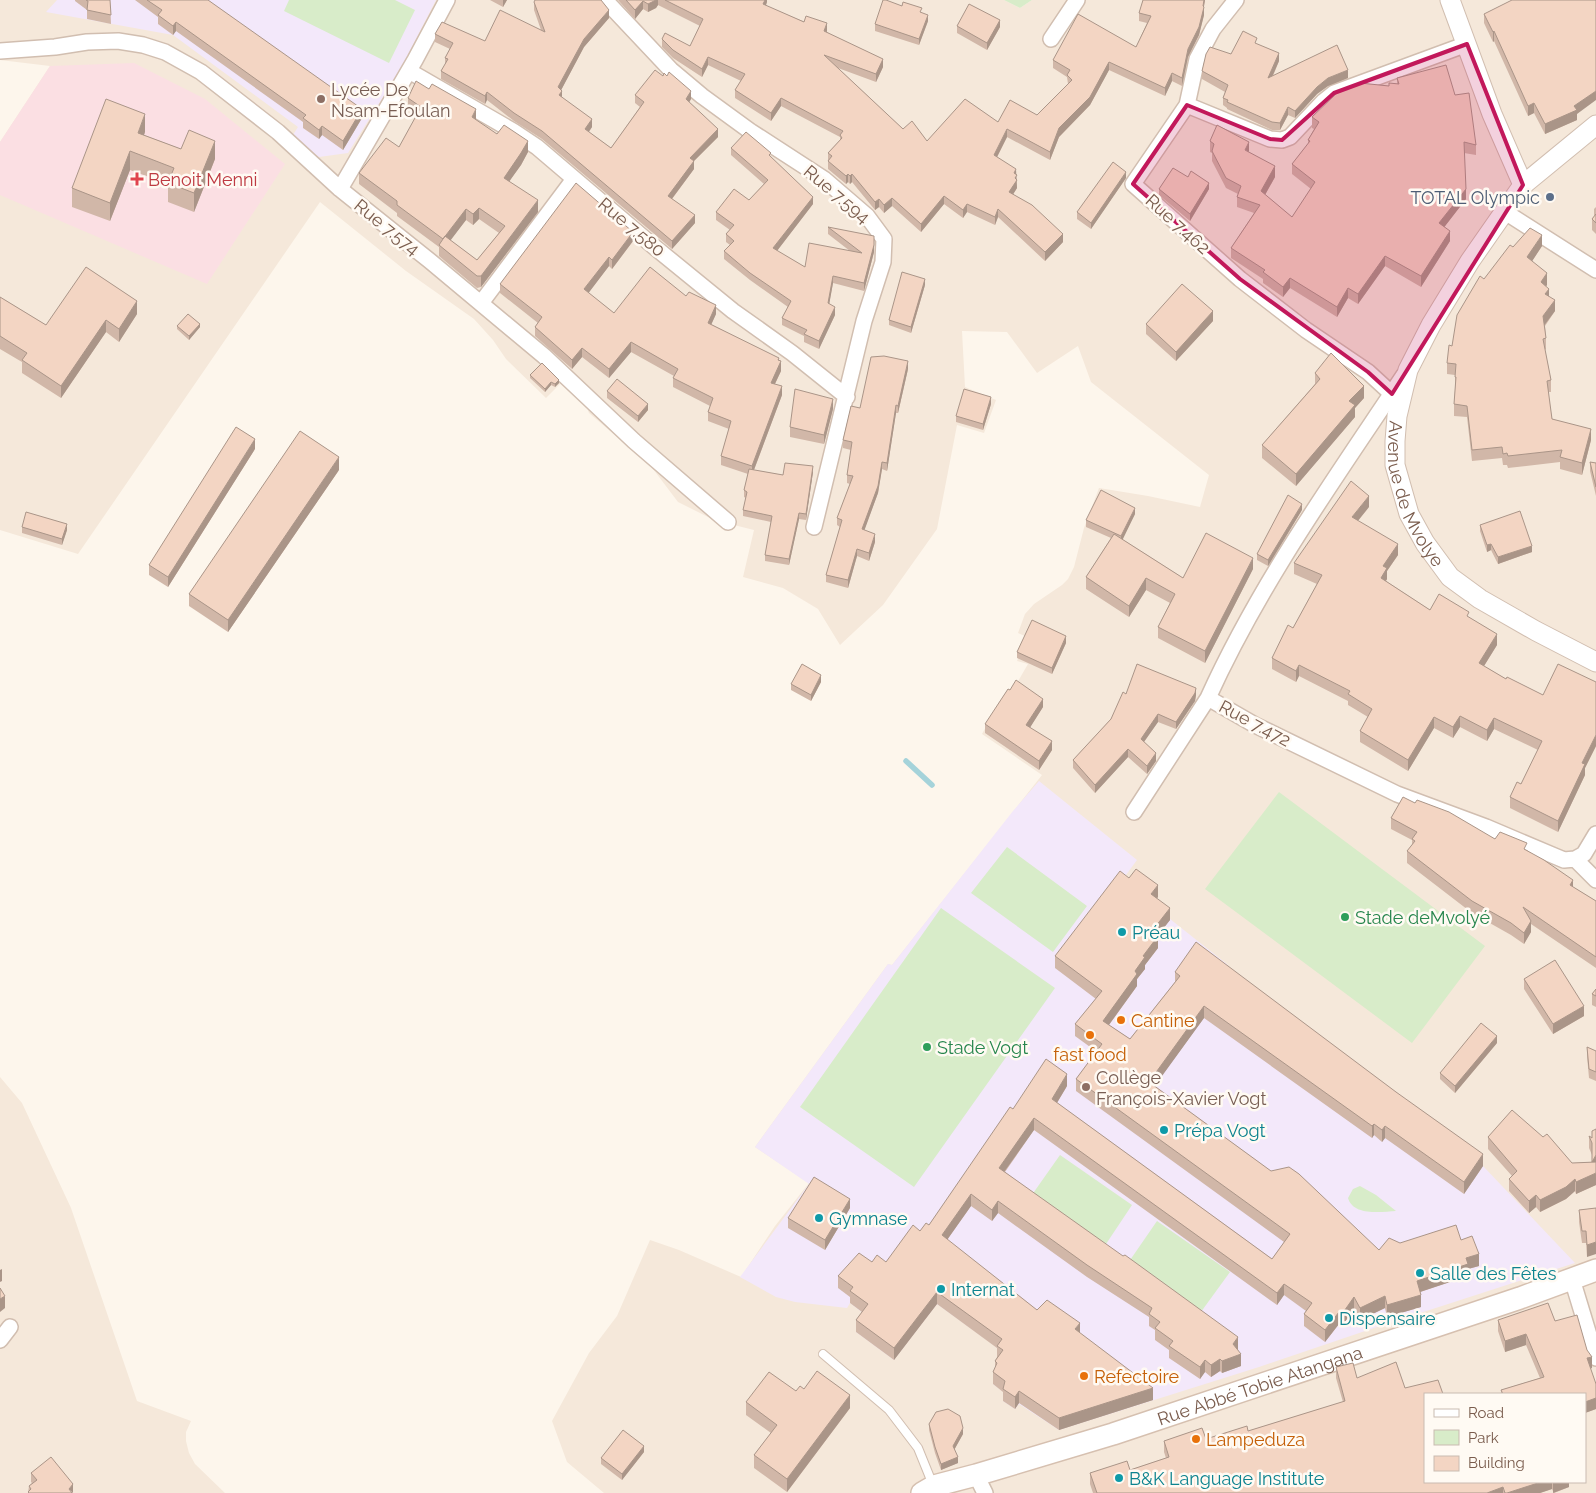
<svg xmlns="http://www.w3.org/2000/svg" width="1596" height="1493" font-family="Raleway,sans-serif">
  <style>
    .residential { fill: #f5e8da; fill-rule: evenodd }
    .education { fill: #f3e8fa }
    .medical { fill: #fbdfe3 }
    .green { fill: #d8ecc9 }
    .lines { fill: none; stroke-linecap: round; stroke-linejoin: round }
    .stream { stroke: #a5d3da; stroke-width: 5.5 }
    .service-casing { stroke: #d1beb0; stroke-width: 10 }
    .minor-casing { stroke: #d1beb0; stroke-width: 18 }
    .tertiary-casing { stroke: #d1beb0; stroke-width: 21 }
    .secondary-casing { stroke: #d6c0b0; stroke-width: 24 }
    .service { stroke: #fff; stroke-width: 8 }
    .minor { stroke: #fff; stroke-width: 15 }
    .tertiary { stroke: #fff; stroke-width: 19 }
    .secondary { stroke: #fff; stroke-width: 21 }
    .wall { fill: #d1b7a8; fill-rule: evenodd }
    .shaded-wall { fill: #aa9588 }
    .building { fill: #f3d5c3; stroke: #aa9588 }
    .marked { fill: #c2185b; fill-opacity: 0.2; stroke: #c2185b; stroke-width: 4; stroke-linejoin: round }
    .education-dot { fill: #8d6e63; stroke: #fffaf3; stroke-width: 2 }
    .health-dot { fill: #e0444e; stroke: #fffaf3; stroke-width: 2 }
    .service-dot { fill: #5c6f8a; stroke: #fffaf3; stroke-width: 2 }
    .leisure-dot { fill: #2e9e5b; stroke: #fffaf3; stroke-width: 2 }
    .culture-dot { fill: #0f9aa8; stroke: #fffaf3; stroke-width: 2 }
    .food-dot { fill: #e8710a; stroke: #fffaf3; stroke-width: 2 }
    .labels { text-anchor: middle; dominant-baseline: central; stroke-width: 5; stroke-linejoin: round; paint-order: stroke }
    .education-label { font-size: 18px; fill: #785e54; stroke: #fffaf3; text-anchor: start }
    .health-label { font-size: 18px; fill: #be3a42; stroke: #fffaf3; text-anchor: start }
    .street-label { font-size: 18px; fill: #7a5c4d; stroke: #fffaf3 }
    .service-label { font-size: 18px; fill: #4e5e75; stroke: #fffaf3; text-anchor: end }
    .leisure-label { font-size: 18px; fill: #27864d; stroke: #fffaf3; text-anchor: start }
    .culture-label { font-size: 18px; fill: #0d838f; stroke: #fffaf3; text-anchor: start }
    .food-label { font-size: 18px; fill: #c56008; stroke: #fffaf3; text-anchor: start }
  </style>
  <rect width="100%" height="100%" fill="#fdf6ec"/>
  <path class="residential" d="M0 0H1004L1020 8 1032 0H1596V1493H604L567 1462 552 1421 589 1353 617 1316 650 1240 679 1250 741 1277 775 1226 809 1183 755 1147 888 964 892 965 1042 775 982 734 999 702 1013 690 1028 664 1017 661 1027 637 1018 633 1025 614 1034 604 1062 585 1068 579 1074 567 1084 528 1099 488 1148 496 1200 507 1209 475 1091 382 1078 346 1037 373 1007 332 962 331 965 387 996 400 984 433 957 425 937 529 883 605 840 645 818 609 783 588 743 577 754 530 714 520 678 502 650 465 589 413 585 402 562 382 546 398 506 359 493 340 474 319 406 271 320 202 78 554 0 530V142L50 66 0 60ZM1425 1394H1585V1482H1425Z
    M0 1077 22 1103 71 1208 137 1401 191 1421 186 1432V1441L189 1453 195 1464 225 1493H0Z"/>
  <path class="education" d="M57 0H436L400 70 348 153 319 157 291 138 298 127 173 35 46 12Z
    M1039 781 1137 860 1120 883 1170 919 1228 965 1223 974 1408 1112 1483 1166 1575 1263 1374 1328 1259 1367 1059 1430 1019 1404 1015 1409 1003 1401 1005 1393 993 1384 1002 1351 937 1304 894 1360 856 1332 863 1313 850 1303 847 1308 795 1302 776 1297 740 1277 809 1184 755 1147 888 964 892 965 1013 811Z"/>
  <path class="medical" d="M134 63 205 99 285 164 207 284 0 195V142L50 66Z"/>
  <path class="green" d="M289 0H395L415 10 389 63 284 11Z
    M1004 0H1032L1020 8Z
    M1279 792 1485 946 1412 1043 1205 889Z
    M1007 847 1087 906 1053 952 971 893Z
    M941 908 1055 988 914 1187 800 1107Z
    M1060 1155 1132 1205 1102 1250 1029 1199Z
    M1360 1186 1376 1195 1396 1211C1381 1212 1353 1216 1348 1198L1353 1189Z
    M1157 1221 1230 1272 1198 1316 1126 1266Z"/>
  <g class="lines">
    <path class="stream" d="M906 761 932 785"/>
    <g class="service-casing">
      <path id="service" d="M823 1354 889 1410 918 1448 933 1485"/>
    </g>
    <g class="minor-casing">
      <path id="minor" d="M605 0 671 70 702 96 750 131 824 179 867 216 884 239 883 262 864 321 814 527
        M1236 0 1213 29 1197 59 1187 105 1133 184 1240 279 1306 330 1368 372 1392 394
        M1051 39 1077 0
        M0 51 55 47 87 42 118 41 143 45 165 52 201 72 278 132 340 189 430 261 544 356 634 441 728 522
        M409 71 513 131 537 147 652 245 733 311 792 353 847 397
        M1187 105 1270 139 1282 140 1290 137 1324 101 1334 93 1467 44
        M340 189 415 60 447 0
        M1505 212 1596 270
        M481 303 574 179
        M1404 375C1334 480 1260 583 1208 698L1255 725 1397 794 1486 827 1564 860 1575 859 1596 880
        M1134 812 1208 698
        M1575 859 1584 854 1596 834
        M1572 1279 1596 1358
        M0 1340 10 1327
        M976 1475 985 1493"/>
    </g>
    <g class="tertiary-casing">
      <g id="tertiary">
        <path d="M1450 0 1492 114 1523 185"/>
        <path id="s1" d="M1596 125 1523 185 1470 261 1431 325 1408 370 1397 416 1395 441V465L1409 514 1425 543 1450 577 1480 599 1536 631 1596 662"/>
      </g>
    </g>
    <g class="secondary-casing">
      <g id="secondary">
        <path id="s2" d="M922 1493 934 1486 976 1475 1113 1434 1520 1298 1596 1270"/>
      </g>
    </g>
    <use href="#service" class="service"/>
    <use href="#minor" class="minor"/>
    <use href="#tertiary" class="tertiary"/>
    <use href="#secondary" class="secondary"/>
  </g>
  <path class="wall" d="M75 0H110L111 24 87 19V10L75 1Z
    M135 0H208L362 118 343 150 322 135 319 139 303 128V122L176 31 173 35 158 24V17Z
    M490 0H507L503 7Z
    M618 0H767L766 6 827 31V32L883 67 876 82 838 68 903 129 927 141 998 122 1037 115 1068 84 1067 77 1053 68V60L1136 47 1147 23 1139 21V13L1143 0H1205L1204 7V15L1199 35 1188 57 1182 86 1172 81 1165 96 1109 70 1090 105 1059 137 1050 160 1007 137 997 157 1016 174 1017 188 1013 194 1063 242 1045 261 998 217 995 225 967 212 963 218 944 204 921 232 892 206 884 213 879 207 875 210 852 182 850 184 848 182 846 184 828 169V153L840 140V137L781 106 771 121 735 98V90L741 81 708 65 702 77 673 58 662 47V39L690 46 700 26 658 5 656 8 648 12 643 9 635 19Z
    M534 2 609 18 584 47 561 90 562 98 592 127 589 132 611 148 640 107 635 103V95L691 99 689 102 718 137 694 161V169L672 199 695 223 672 249 542 139 514 121 487 100 485 104 441 79V71L445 65V58L450 49 435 42V34L485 41 541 30 534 10Z
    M902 6 922 13 928 21 919 45 875 31V24Z
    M1484 14 1577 114V120L1545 134 1534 113 1528 116 1494 41 1493 42 1484 23Z
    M957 26 1000 27 987 50 957 33Z
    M1257 44 1279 61 1273 76 1348 78 1328 86 1317 94 1295 118 1288 115 1280 130H1272L1227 109V108L1223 105V98L1225 92 1202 79V71L1231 54Z
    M1397 78 1455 95 1476 145V155L1464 153 1466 199 1444 227 1450 241 1421 287 1385 266 1358 304 1348 298 1337 317 1290 288 1283 297 1263 283V279L1231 258V248L1254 213 1237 207V197L1238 194 1226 188 1212 161V153L1210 152V141L1249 152 1275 177 1265 195 1292 217 1311 189 1292 174V164L1308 144V140L1314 129 1312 128V117L1389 86 1397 84Z
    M408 98 476 120 497 134 528 152 521 165 509 181 538 212 481 287 477 288 439 256V247L397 216V213L359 184V173L399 147 417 115 408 109ZM479 219 499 233 477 260 450 240 466 220 473 225Z
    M145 132 144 135 181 149 215 159 194 212 168 202V184L130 170 110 221 72 207V188Z
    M731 148 771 158 813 204 777 251 805 267 850 251 828 234V227L874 252 864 291 833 283 829 304 835 315 819 349 804 342V336L782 325V318L788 307 750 280 724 259V251L730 245 726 242V234L730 230 716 220V212L749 200 764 184 731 155Z
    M1188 177 1209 189 1190 221 1159 195V189Z
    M1126 178 1091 229 1077 219V212Z
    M1596 207V234L1592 230V219L1594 216V209Z
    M633 241 612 269 609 266 588 293 614 313 686 296 716 314 711 324 779 360 781 371 775 384 782 395 754 470 783 475 813 472 806 520 799 519 789 565 765 561V555L771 522 743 516V510L746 498 744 497V490L748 474 721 465V456L729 429 708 421V412L710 406 673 387V378L674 376 631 352 609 378 582 357 572 369 571 368 535 336V327L538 323 500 293V284Z
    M1542 246 1532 261 1547 285 1546 286 1549 296 1555 311 1545 326 1546 338V349L1545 350 1551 380V392H1548L1552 419 1591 440 1582 475 1560 469V462L1508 468 1507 465H1503L1502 458 1472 461 1467 417 1454 416V404L1455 389V375L1447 374V363L1452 346 1484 279 1513 247Z
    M925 285 911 333 889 325V320Z
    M0 297 46 325 137 314 119 342 106 332 61 398 22 373V362L0 349Z
    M1213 321 1176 361 1146 334V324Z
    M177 326 200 327 189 340 177 329Z
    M908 369 898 413H896L887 471 882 469 878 493 864 530 875 542 869 561 857 556 848 588 826 582V575L840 527 837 525V518L850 484 847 483V475L851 450 843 448V440L860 408Z
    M1315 373 1364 398 1355 408V417L1296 486 1262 458V445L1315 384Z
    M530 375 559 383 555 387 551 385 545 392 530 378Z
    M607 391 648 410 638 422 607 398Z
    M991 404 983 430 956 422V416Z
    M833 409 824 444 790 437V427Z
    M255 449 168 587 149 575V565Z
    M1590 462 1596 463V496L1590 471Z
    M339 470 228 632 189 606V594Z
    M1369 507 1358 521 1398 555 1387 571V579L1386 581 1430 610 1469 617 1497 645 1484 666 1506 679 1543 695 1596 682V746L1585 768V775L1558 832 1510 808V797L1521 784 1538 750 1494 729 1487 741 1460 727 1453 738 1434 728 1408 771 1360 742V731L1368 717 1348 705V701L1299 676 1296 682 1272 669V658L1293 628 1317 584 1294 574V563Z
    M1302 510 1268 566 1257 560V554Z
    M1135 514 1122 539 1183 578 1253 569 1205 663 1158 638V627L1170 603 1146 590 1129 617 1086 589V577L1111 538 1086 527V520Z
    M1480 525 1532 552 1498 564 1491 550 1487 552 1480 531Z
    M22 527 67 530 62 545 22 533Z
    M1066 643 1052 674 1017 658V652Z
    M821 682 811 701 791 690V684Z
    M1126 694 1196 695 1195 701 1176 729 1158 722 1144 742 1156 761 1147 774 1128 757 1095 793 1073 768V760L1111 719Z
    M1043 707 1030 727 1052 750 1039 770 985 733V724Z
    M1391 818 1495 839 1527 850 1573 887 1596 901V968L1531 924V932L1524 944 1511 935 1472 913 1407 863V851L1412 845V840L1391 829Z
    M1129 878 1158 897 1157 898 1170 920 1157 936 1158 948 1145 965V969L1137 979V986L1109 1025 1130 1039 1175 982V972L1483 1166 1464 1194 1385 1138 1382 1142 1374 1135 1372 1138 1204 1018 1154 1086 1379 1250 1400 1243 1461 1240 1479 1266 1468 1269V1276L1420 1292 1421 1307 1387 1317 1385 1308 1360 1320 1354 1309 1342 1326 1339 1324 1325 1342 1304 1326V1314L1306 1311 1284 1295 1277 1305 1034 1130 1005 1172 1238 1349 1241 1366 1222 1373 1220 1371 1211 1377 1205 1372 1200 1379 1169 1358V1350L1155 1340V1330L1149 1326V1317L1087 1277 998 1213 992 1221 971 1206 947 1240 1037 1310 1080 1333 1153 1400 1059 1430 1019 1403 1015 1409 1003 1401V1392L993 1384V1372L995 1368V1361L997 1357V1348L937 1304 894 1360 856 1332V1320L862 1312 850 1303V1297L838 1288V1276L872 1262H886L920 1231 929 1225 1013 1109 1067 1086 1057 1103 1272 1259 1284 1242 1076 1091V1079L1097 1052 1075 1036V1024L1096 999 1055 968V956Z
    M1524 979 1584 1016 1553 1034 1524 989Z
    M1596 989V1007L1592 1005V994Z
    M1497 1043 1455 1093 1440 1079V1073Z
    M1587 1047 1596 1051V1081L1589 1078 1587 1056Z
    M1589 1136 1592 1137 1596 1185 1576 1194 1575 1191 1566 1199 1540 1212 1536 1207 1529 1213 1509 1191V1179L1512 1176 1488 1149V1137L1572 1163 1592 1162V1155L1589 1148Z
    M850 1208 825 1250 788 1228V1218Z
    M1596 1208 1587 1257 1586 1243H1582L1579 1222V1210Z
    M1498 1320 1555 1321 1592 1368 1590 1369 1596 1386V1409L1585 1413V1394H1501V1390L1540 1378 1526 1345 1505 1352 1498 1331Z
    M1336 1367 1357 1378 1425 1482H1569V1487L1554 1493 1552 1489 1540 1493H1093L1090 1484V1473L1130 1470 1166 1458 1164 1452V1441L1206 1439 1248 1431 1343 1402 1336 1378Z
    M804 1389 850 1408 787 1492 754 1468V1455L771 1433 746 1415V1402L796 1391Z
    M929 1424 963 1434 954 1450 958 1463 941 1470 935 1453 929 1430Z
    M644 1452 622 1480 601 1464V1458Z
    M31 1473 73 1493H28L29 1486 32 1483 31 1482Z"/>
  <path class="shaded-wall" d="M503 0H507L503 7Z
    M656 0H658V5L656 8 648 12V4Z
    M765 0H767V2L763 13V4Z
    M1204 0H1205L1203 11 1204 7V15L1199 35 1188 57 1182 86V78L1188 49 1203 6Z
    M643 1V9L635 19V10Z
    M609 10V18L584 47 558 96V87L584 39Z
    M928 15V21L919 45V39Z
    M1000 20V27L987 50V43Z
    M176 22V31L173 35V26Z
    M827 23V31L824 39V31Z
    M1494 31V41L1493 42V32Z
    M1279 53V61L1268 86V78Z
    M708 57V65L702 77V69Z
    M883 59V67L876 82V74Z
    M1109 62V70L1090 105 1059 137 1050 160V152L1059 128Z
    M1348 70V78L1328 86 1317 94 1295 118V111L1317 87 1328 78Z
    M1172 73V81L1165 96V88Z
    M562 91V99L559 95Z
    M691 91V99L686 108V99Z
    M1596 91V100L1577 114V120L1545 134V124Z
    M487 92V100L485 104V96Z
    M781 98V106L771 121V113Z
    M1534 103V113L1528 116V106Z
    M1288 107V115L1280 130V123Z
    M362 109V118L343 150V141Z
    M476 109V121L472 117Z
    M145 114V132L138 151V133Z
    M592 119V127L585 137V129Z
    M322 126V135L319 139V130Z
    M718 129V137L694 161V169L668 204V196L690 158Z
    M1007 129V137L994 163V155Z
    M215 141V159L194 212V193Z
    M528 141V152L521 165 504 189V178Z
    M1249 142V152L1245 150Z
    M130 151V170L110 221V203Z
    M1275 166V177L1261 202V191Z
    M1016 169 1017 188 1009 201V192L1014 173Z
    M1126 172V178L1091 229V223Z
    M848 174V182L846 184V176Z
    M852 174V182L850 184V176Z
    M1209 183V189L1190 221V214Z
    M1466 189V199L1439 234V223Z
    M944 196V204L921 232V224Z
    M813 197V204L773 256V248Z
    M892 198V206L884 213V205Z
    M879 199V207L875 210V202Z
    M538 200V212L481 287V276Z
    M967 204V212L963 218V210Z
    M479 208V219L473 225V214Z
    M466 209V220L444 249 443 239Z
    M998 209V217L995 225V217Z
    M695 215V223L672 249V241Z
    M1450 231V241L1421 287V276Z
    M633 232V241L612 269V260Z
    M1063 234V242L1045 261V252Z
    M1542 235V246L1527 269V257Z
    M874 236V252L864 291V283Z
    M1385 256V266L1358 304V294Z
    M609 257V266L584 299V289Z
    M1547 273V285L1541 293V282Z
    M833 276V283L828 311V303Z
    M1290 278V288L1283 297V287Z
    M925 279V285L911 333V327Z
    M1348 288V298L1337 317V307Z
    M1549 289V300L1545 294Z
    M1555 300V311L1543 327V316Z
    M137 301V314L119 342V329Z
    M716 305V314L708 332V323Z
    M835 307V315L819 349V341Z
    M1213 311V321L1176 361V352Z
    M106 320V332L61 398V386Z
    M200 324V327L189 340V336Z
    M631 342V352L609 378V369Z
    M582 348V357L572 369V360Z
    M779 358V366L781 361V371L771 392V383Z
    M908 361V369L898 413V406Z
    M559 380V383L555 387V384Z
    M551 382V385L545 392V389Z
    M782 386V395L752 475V466Z
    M1364 386V398L1355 408V417L1296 486V474L1349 401Z
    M991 397V404L983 430V424Z
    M833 399V409L824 444V435Z
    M648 404V410L638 422V416Z
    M896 405V413L887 471V463Z
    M1591 429V440L1582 475V463Z
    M255 439V449L168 587V577Z
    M339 457V470L228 632V620Z
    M882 462V469L878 493 862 537V529Z
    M813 466V472L806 520V514Z
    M1369 496V507L1352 528V517Z
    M1302 504V510L1268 566V560Z
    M1135 508V514L1121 543V536Z
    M799 513V519L789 565V559Z
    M67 524V530L62 545V539Z
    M875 534V542L869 561V553Z
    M1398 544V555L1387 571V579L1381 589V578L1383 566Z
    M1491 544V550L1487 552V545Z
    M1532 546V552L1498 564V557Z
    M857 549V556L848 588V580Z
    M1253 558V569L1205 663V651Z
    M1146 578V590L1129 617V606Z
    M1497 634V645L1479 674V663Z
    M1066 636V643L1052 674V668Z
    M1299 665V676L1296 682V671Z
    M821 675V682L811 701V695Z
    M1196 688V695L1195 701 1176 729V722Z
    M1043 699V707L1026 734V725Z
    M1158 714V722L1141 746V739Z
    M1460 716V727L1453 738V727Z
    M1434 717V728L1408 771V760Z
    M1494 718V729L1487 741V730Z
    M1596 735V746L1585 768V775L1558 832V821L1582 763Z
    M1052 741V750L1039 770V761Z
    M1128 749V757L1095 793V785Z
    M1156 753V761L1147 774V766Z
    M1573 880V892L1570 885Z
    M1158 885V897L1151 906V894Z
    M1170 908V920L1152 943V931Z
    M1531 921V932L1524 944V933Z
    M1158 936V948L1145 965V969L1137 979V986L1103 1033V1021L1135 971 1143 956Z
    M1204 1006V1018L1149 1094V1082Z
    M1584 1006V1016L1553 1034V1024Z
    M1497 1036V1043L1455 1093V1086Z
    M1067 1074V1086L1052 1111V1099Z
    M1034 1118V1130L999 1179V1168Z
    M1374 1124V1135L1372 1138V1126Z
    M1385 1126V1138L1382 1142V1130Z
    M1483 1154V1166L1464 1194V1182Z
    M1596 1155V1167L1592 1162Z
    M1596 1173V1185L1576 1194V1182Z
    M1575 1179V1191L1566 1199 1540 1212V1200Z
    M971 1194V1206L942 1247V1235Z
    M1536 1195V1207L1529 1213V1201Z
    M850 1199V1208L825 1250V1240Z
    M998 1201V1213L992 1221V1210Z
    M1596 1242V1254L1587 1257V1245Z
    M1479 1254V1266L1468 1269V1276L1417 1293V1281L1466 1258Z
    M2 1269V1281L0 1282V1270Z
    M1284 1284V1295L1277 1305V1293Z
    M937 1292V1304L894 1360V1348Z
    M1421 1295V1307L1387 1317V1305Z
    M5 1296V1308L0 1312V1299Z
    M1385 1296V1308L1360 1320V1308Z
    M1354 1297V1309L1342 1326V1314Z
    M1339 1312V1324L1325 1342V1330Z
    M1080 1323V1335L1075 1329Z
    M1526 1334V1345L1505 1352V1341Z
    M1238 1337V1349L1233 1356V1344Z
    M1241 1354V1366L1222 1373V1361Z
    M1592 1357V1368L1587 1369V1358Z
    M1220 1359V1371L1211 1377V1365Z
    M1205 1360V1372L1200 1379V1367Z
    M1153 1388V1400L1059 1430V1418Z
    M1019 1391V1403L1015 1409V1397Z
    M850 1395V1408L787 1492V1479Z
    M1596 1398V1409L1585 1413V1402Z
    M963 1428V1434L953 1452V1446Z
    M644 1446V1452L622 1480V1474Z
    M958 1457V1463L941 1470V1464Z
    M1541 1482H1552V1489L1540 1493H1507Z
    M1553 1482H1569V1487L1553 1493Z
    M73 1484V1493L69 1489Z
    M1503 1487V1493H1487Z"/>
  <path class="building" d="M86 0H110L111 15 87 10 88 1Z
    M147 0H208L362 109 343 141 322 126 319 130 303 118 306 115 176 22 173 26 158 15 162 10Z
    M535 0H601L609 10 584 39 558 87 562 91 559 95 592 119 585 129 611 148 644 102 635 95 655 70 663 76 664 73 667 76 669 72 691 91 686 99 718 129 690 158 694 161 668 196 695 215 672 241 542 131 514 113 487 92 485 96 441 71 448 59 445 58 453 43 435 34 442 22 485 41 500 10 545 32 534 2Z
    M626 0H656L648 4 643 1 635 10Z
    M665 0H765L763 4 804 22 806 16 827 23 824 31 883 59 876 74 824 55 903 129 912 121 927 141 965 99 998 122 1010 100 1037 115 1072 80 1067 75 1070 70 1053 60 1078 14 1136 47 1151 16 1139 13 1143 0H1204L1203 6 1204 7 1199 27 1188 49 1182 78 1172 73 1165 88 1109 62 1090 97 1059 128 1050 152 1007 129 994 155 1016 169 1014 173 1017 175 1015 178 1017 180 1009 192 1032 205 1063 234 1045 252 998 209 995 217 967 204 963 210 944 196 921 224 892 198 884 205 879 199 875 202 852 174 850 176 848 174 846 176 828 161 832 156 828 153 842 138 840 135 843 131 781 98 771 113 735 90 745 74 708 57 702 69 673 50 662 39 665 33 690 46 703 19Z
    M883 0H886L902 6 903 2 922 8 920 12 928 15 919 39 875 24Z
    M1512 0H1596V91L1574 106 1577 110 1545 124 1534 103 1528 106 1494 31 1493 32 1484 14Z
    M969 4 1000 20 987 43 957 26Z
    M1243 31 1257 38 1255 43 1279 53 1268 78 1337 45 1348 70 1328 78 1317 87 1295 111 1288 107 1280 123 1272 122 1227 102 1228 100 1223 98 1228 85 1202 71 1206 54 1210 47 1231 54Z
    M1446 65 1455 95 1469 93 1476 145 1464 142 1466 189 1439 223 1450 231 1421 276 1385 256 1358 294 1348 288 1337 307 1290 278 1283 287 1263 272 1265 270 1231 248 1260 205 1237 197 1241 186 1226 178 1212 151 1214 144 1210 141 1217 125 1249 142 1245 150 1275 166 1261 191 1292 217 1315 182 1292 164 1310 141 1308 140 1319 122 1312 117 1339 91 1360 83 1389 86V83L1399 84 1397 78Z
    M416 81 429 89 432 84 476 109 472 117 497 134 504 125 528 141 521 153 504 178 538 200 481 276H477L439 245 445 236 477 260 505 226 479 208 473 214 466 209 443 239 397 205V201L359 173 386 138 399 147 421 107 408 98Z
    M106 99 145 114 138 133 181 149 189 130 215 141 194 193 168 183 174 168 130 151 110 203 72 188Z
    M746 132 771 153 769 155 813 197 773 248 805 267 809 243 862 253 828 227 874 236V245L864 283 833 276 828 303 835 307 819 341 804 334 807 330 782 318 791 301 750 273 724 251 734 241 726 234 734 225 716 212 734 189 749 200 768 180 731 148Z
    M1113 162 1126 172 1091 223 1077 212Z
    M1173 168 1188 177 1191 171 1209 183 1190 214 1159 189Z
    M576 183 633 232 612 260 609 257 584 289 614 313 650 267 686 296 689 292 716 305 708 323 779 358 778 360 781 361 771 383 782 386 752 466 721 456 731 421 708 412 713 398 673 378 678 369 631 342 609 369 582 348 572 360 571 359 535 327 542 317 500 284Z
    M1596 214V223L1592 219Z
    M1530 228 1542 235 1527 257 1547 273 1541 282 1549 289 1545 294 1555 300 1543 316 1546 338 1543 339 1551 380 1547 381 1552 419 1591 429 1582 463 1560 457 1562 450 1508 456 1507 453 1503 454 1502 447 1472 450 1467 406 1454 404 1456 377H1455L1456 364 1447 363 1449 345 1452 346 1457 315 1480 276 1484 279 1510 245 1513 247Z
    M86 267 137 301 119 329 106 320 61 386 22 360 27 353 0 336V297L46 325Z
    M902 272 925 279 911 327 889 320Z
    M1182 284 1213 311 1176 352 1146 324Z
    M188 314 200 324 189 336 177 326Z
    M1331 353 1364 386 1349 401 1355 405 1296 474 1262 445 1320 379 1315 373Z
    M884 356 908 361 898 406 896 405 887 463 882 462 878 486 862 529 875 534 869 553 857 549 848 580 826 575 842 520 837 518 853 476 847 475 852 442 843 440 851 406 860 408 871 357Z
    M542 363 559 380 555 384 551 382 545 389 530 375Z
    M617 379 648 404 638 416 607 391Z
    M795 389 833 399 824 435 790 427Z
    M964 389 991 397 983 424 956 416Z
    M236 427 255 439 168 577 149 565Z
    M300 431 339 457 228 620 189 594Z
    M1590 462 1596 463V487Z
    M785 463 813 466 806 514 799 513 789 559 765 555 772 516 743 510 747 492 744 490 749 469 783 475Z
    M1351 481 1369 496 1352 517 1398 544 1383 566 1387 568 1381 578 1430 610 1439 594 1469 612 1467 616 1497 634 1479 663 1506 679 1507 677 1543 695 1558 664 1596 682V735L1582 763 1585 764 1558 821 1510 797 1517 782 1521 784 1542 741 1494 718 1487 730 1460 716 1453 727 1434 717 1408 760 1360 731 1372 709 1348 694 1350 691 1299 665 1296 671 1272 658 1288 625 1293 628 1322 575 1294 563Z
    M1101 490 1135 508 1121 536 1086 520Z
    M1288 495 1302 504 1268 560 1257 554Z
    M1520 511 1532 546 1498 557 1491 544 1487 545 1480 525Z
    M26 512 67 524 62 539 22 527Z
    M1206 533 1253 558 1205 651 1158 627 1175 594 1146 578 1129 606 1086 577 1114 534 1183 578Z
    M1032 620 1066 636 1052 668 1017 652Z
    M802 664 821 675 811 695 791 684Z
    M1137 664 1196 688 1195 693 1176 722 1158 714 1141 739 1156 753 1147 766 1128 749 1095 785 1073 760 1111 719 1123 692 1126 694Z
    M1016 680 1043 699 1026 725 1052 741 1039 761 985 724 1008 689 1010 690Z
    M1403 797 1415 803 1417 800 1449 812 1495 839 1500 832 1527 843 1524 849 1544 860 1573 880 1570 885 1596 901V957L1523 907 1531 921 1524 933 1511 923 1472 901 1407 851 1415 841 1412 839 1417 832 1391 818Z
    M1136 869 1158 885 1151 894 1170 908 1152 931 1158 936 1143 956 1145 957 1135 971 1137 974 1103 1021 1130 1039 1180 976 1175 972 1196 942 1396 1092 1483 1154 1464 1182 1385 1126 1382 1130 1374 1124 1372 1126 1204 1006 1149 1082 1271 1171 1289 1167 1299 1174 1379 1250 1389 1238 1400 1243 1456 1225 1461 1240 1472 1236 1479 1254 1466 1258 1468 1264 1417 1281 1421 1295 1387 1305 1385 1296 1360 1308 1354 1297 1342 1314 1339 1312 1325 1330 1304 1314 1312 1303 1284 1284 1277 1293 1034 1118 999 1168 1123 1256 1125 1255 1238 1337 1233 1344 1241 1354 1222 1361 1220 1359 1211 1365 1205 1360 1200 1367 1169 1346 1173 1341 1155 1328 1160 1322 1149 1314 1152 1308 1087 1265 998 1201 992 1210 971 1194 942 1235 1037 1310 1047 1300 1080 1323 1075 1329 1153 1388 1059 1418 1019 1391 1015 1397 1003 1389 1005 1381 993 1372 997 1363 995 1361 1003 1350 997 1346 1002 1339 937 1292 894 1348 856 1320 868 1304 850 1291 853 1287 838 1276 859 1253 872 1262 877 1255 886 1262 913 1225 920 1231 926 1223 929 1225 1010 1107 1013 1109 1046 1059 1067 1074 1052 1099 1272 1259 1290 1234 1076 1079 1102 1044 1075 1024 1102 991 1055 956 1120 871 1129 878Z
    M1555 960 1584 1006 1553 1024 1524 979Z
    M1596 989V996L1592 994Z
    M1481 1023 1497 1036 1455 1086 1440 1073Z
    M1587 1047 1596 1051V1072L1589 1069Z
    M1512 1110 1543 1137 1547 1134 1572 1163 1596 1162V1173L1576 1182 1575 1179 1566 1187 1540 1200 1536 1195 1529 1201 1509 1179 1517 1171 1488 1137Z
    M1596 1129V1155L1592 1162V1143L1589 1136 1592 1138V1131Z
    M814 1177 850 1199 825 1240 788 1218Z
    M1596 1208V1242L1587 1245 1586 1231H1582L1579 1210Z
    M0 1288 5 1296 0 1299Z
    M1548 1303 1555 1321 1577 1315 1587 1350 1592 1357 1587 1358 1596 1384V1398L1585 1402V1394H1503L1501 1390 1544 1377 1526 1334 1505 1341 1498 1320Z
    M1396 1362 1405 1388 1438 1380 1443 1394H1425V1482H1541L1507 1493H1505L1503 1487 1487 1493H1097L1090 1473 1127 1461 1130 1470 1169 1457 1164 1441 1202 1428 1206 1439 1247 1426 1248 1431 1345 1401 1336 1367 1353 1363 1357 1378Z
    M817 1371 850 1395 787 1479 754 1455 777 1425 746 1402 769 1372 796 1391 800 1386 804 1389Z
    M948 1409 960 1416 963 1428 953 1446 958 1457 941 1464 935 1447 929 1424 936 1412Z
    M623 1430 644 1446 622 1474 601 1458Z
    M51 1457 73 1484 69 1489 72 1493H29L28 1492 31 1489 29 1486 37 1480 31 1473Z"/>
  <path class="marked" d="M1467 44 1523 185 1392 394 1368 372 1240 279 1133 184 1187 105 1270 139 1282 140 1334 93Z"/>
  <g class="education-dot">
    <circle cx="321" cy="99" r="5"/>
    <circle cx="1086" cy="1087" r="5"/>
  </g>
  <path class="health-dot" d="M134.5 171.5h5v5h5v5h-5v5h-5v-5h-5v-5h5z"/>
  <circle class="service-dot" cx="1550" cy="197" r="5"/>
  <g class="leisure-dot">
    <circle cx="1345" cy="917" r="5"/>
    <circle cx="927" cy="1047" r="5"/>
  </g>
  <g class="culture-dot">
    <circle cx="1122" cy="932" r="5"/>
    <circle cx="1164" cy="1130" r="5"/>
    <circle cx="819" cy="1218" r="5"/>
    <circle cx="1420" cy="1273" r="5"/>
    <circle cx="941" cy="1289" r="5"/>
    <circle cx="1329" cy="1318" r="5"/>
    <circle cx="1119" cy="1478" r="5"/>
  </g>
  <g class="food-dot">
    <circle cx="1121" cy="1020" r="5"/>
    <circle cx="1090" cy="1035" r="5"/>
    <circle cx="1084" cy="1376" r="5"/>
    <circle cx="1196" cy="1439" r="5"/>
  </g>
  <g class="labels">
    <g class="education-label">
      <text x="331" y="89">Lycée De<tspan x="331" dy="21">Nsam-Efoulan</tspan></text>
      <text x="1096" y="1077">Collège<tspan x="1096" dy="21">François-Xavier Vogt</tspan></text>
    </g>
    <g class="health-label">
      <text x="148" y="179">Benoit Menni</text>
    </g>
    <g class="street-label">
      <text transform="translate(837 194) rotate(40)">Rue 7.594</text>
      <text transform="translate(1178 224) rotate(42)">Rue 7.462</text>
      <text transform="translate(387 227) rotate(39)">Rue 7.574</text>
      <text transform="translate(632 227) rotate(40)">Rue 7.580</text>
      <text stroke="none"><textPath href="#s1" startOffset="442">Avenue de Mvolye</textPath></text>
      <text transform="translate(1255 723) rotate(28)">Rue 7.472</text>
      <text stroke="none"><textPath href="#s2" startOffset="355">Rue Abbé Tobie Atangana</textPath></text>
    </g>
    <g class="service-label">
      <text x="1540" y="197">TOTAL Olympic</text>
    </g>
    <g class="leisure-label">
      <text x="1355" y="917">Stade deMvolyé</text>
      <text x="937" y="1047">Stade Vogt</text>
    </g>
    <g class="culture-label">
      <text x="1132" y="932">Préau</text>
      <text x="1174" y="1130">Prépa Vogt</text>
      <text x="829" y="1218">Gymnase</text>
      <text x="1430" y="1273">Salle des Fêtes</text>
      <text x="951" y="1289">Internat</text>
      <text x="1339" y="1318">Dispensaire</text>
      <text x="1129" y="1478">B&amp;K Language Institute</text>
    </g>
    <g class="food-label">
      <text x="1131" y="1020">Cantine</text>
      <text x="1090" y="1054" text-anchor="middle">fast food</text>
      <text x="1094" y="1376">Refectoire</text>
      <text x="1206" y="1439">Lampeduza</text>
    </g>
  </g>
  <rect x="1424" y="1393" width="162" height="90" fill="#fffaf3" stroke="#cabbb1"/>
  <rect x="1434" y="1409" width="25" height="8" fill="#ffffff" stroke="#cabbb1"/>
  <text x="1468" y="1418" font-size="15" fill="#7a5c4d">Road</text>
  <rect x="1434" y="1430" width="25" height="15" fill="#d8ecc9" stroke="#cabbb1"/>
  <text x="1468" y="1443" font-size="15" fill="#7a5c4d">Park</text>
  <rect x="1434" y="1456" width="25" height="15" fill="#f3d5c3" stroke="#cabbb1"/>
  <text x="1468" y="1468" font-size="15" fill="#7a5c4d">Building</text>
</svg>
